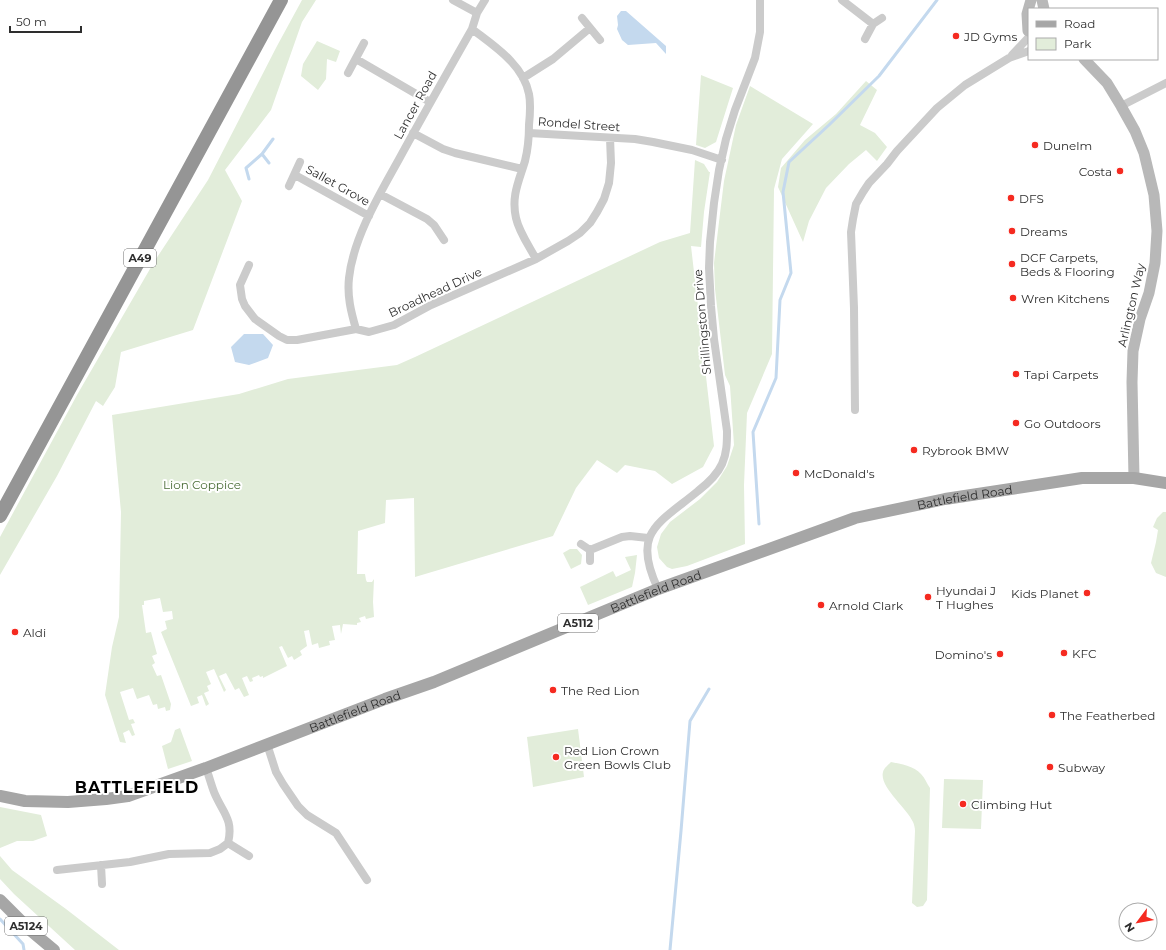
<svg xmlns="http://www.w3.org/2000/svg" width="1166" height="950" font-family="Montserrat,sans-serif">
  <style>
    .green { fill: #e2edda }
    .water { fill: #c4d9ee }
    .lines { fill: none; stroke-linecap: round; stroke-linejoin: round }
    .stream { stroke: #c4d9ee; stroke-width: 3 }
    .street { stroke: #cbcbcb; stroke-width: 8 }
    .secondary { stroke: #b8b8b8; stroke-width: 11 }
    .primary { stroke: #a6a6a6; stroke-width: 12 }
    .highway { stroke: #959595; stroke-width: 14 }
    .poi-dot { fill: #f52a20; stroke: #fff; stroke-width: 1.5 }
    .labels { text-anchor: middle; dominant-baseline: central; stroke-width: 4; stroke-linejoin: round; paint-order: stroke }
    .shield { fill: #fff; stroke: #6d6d6d; stroke-width: 1 }
    .shield-label { font-size: 11px; font-weight: bold; fill: #2e2e2e }
    .poi-label { font-size: 12px; fill: #2e2e2e; stroke: #fff; text-anchor: start }
    .street-label { font-size: 12px; fill: #2e2e2e; stroke: #fff }
    .park-label { font-size: 12px; fill: #4a6d37; stroke: #fff }
    .district-label { font-size: 16px; font-weight: bold; letter-spacing: 1px; fill: #000; stroke: #fff }
  </style>
  <rect width="100%" height="100%" fill="#fff"/>
  <path class="green" d="M302 0H316L302 22 271 110 225 170 242 201 193 330 121 352 115 387 103 406 96 401 57 476 0 575V537L77 395 154 262 208 180 277 46Z
    M317 41 340 51 336 62 327 59 326 79 318 90 301 76 303 64Z
    M701 75 733 88 716 142 705 148 696 145Z
    M866 81 877 90 860 125 875 133 887 147 877 161 866 150 849 164 826 188 809 221 803 242 778 187 781 168 805 140 836 114Z
    M750 86 813 124 782 159 774 189 772 354 747 413 744 485 745 544 687 566 672 569 667 567 659 558 657 547 661 534 670 522 700 499 717 482 727 466 734 445 730 386 725 375 715 289 714 263 724 181 736 125Z
    M695 160 704 164 709 172H710L704 212 701 247 691 246 714 446 703 467 672 484 655 471 625 465 617 473 597 460 576 488 553 536 415 577 414 498 386 500 385 523 358 531 357 574H365L366 580 367 582H372L374 579 373 602 374 617 366 619 365 616 359 618 361 622 357 623V625L343 624 341 634 340 625 332 626 335 640 329 641 330 645 319 648 318 643 312 645 309 630 304 631 307 646 300 651 302 655 294 660 292 656 288 658 282 646 279 647 287 666 263 678V676L260 677 259 675 252 678 253 681 250 682 247 676 242 678 249 695 244 697 239 688 235 690 226 673 219 676 226 690 224 692 214 669 206 672 211 684 207 686 209 691 204 693 209 704 206 706 202 695 197 697 199 703 191 706 161 632 167 629 165 621 173 619 172 611 163 612 160 598 144 601V605H142L146 633 151 632 157 654 152 656 155 663 152 665 157 676 161 675 171 704 170 710 166 711 165 707 158 709 157 704 153 705 149 695 137 699 133 688 120 692 129 720 133 719 135 723 131 724 135 735 132 736 129 730 123 733 126 743 120 742 105 695 112 647 119 617 121 512 112 415 239 394 288 379 397 365 415 357 660 242 690 233Z
    M1163 512H1166V577L1156 573 1151 563 1156 542 1158 530 1153 527 1157 518Z
    M570 549H577L582 555 581 564 571 569 563 553Z
    M637 555 635 573 632 587 588 605 580 587 613 571 616 577 631 570 625 557Z
    M180 728 192 761 168 769 162 746 171 742 175 730Z
    M578 729 584 777 533 787 527 737Z
    M891 762C901 764 914 766 921 774 925 778 927 784 930 788L927 900 923 906 917 907 912 903 915 831C915 828 914 824 913 822 907 808 879 787 883 772 884 768 888 765 891 762Z
    M944 779 983 780 981 829 942 828Z
    M0 807 41 815 47 836 33 841H17L0 848Z
    M0 856 12 870 66 909 119 950H75L14 894 0 879Z"/>
  <path class="water" d="M621 11H626L666 46V54L656 43 628 45 622 40 617 29 618 25 617 16Z
    M244 334H263L273 345 268 358 249 365 235 362 231 347Z"/>
  <g class="lines">
    <path class="stream" d="M262 154 269 163
      M249 179 246 168 262 154 273 139
      M759 524 753 432 776 378 780 300 791 273 783 192 789 162 829 125 879 76 937 0
      M0 919 23 944 24 950
      M670 950 681 831 690 721 709 689"/>
    <path class="street" d="M453 0 477 13
      M842 0 873 24
      M582 18 600 40
      M472 29C494 46 523 64 529 94 531 104 530 115 529 125 529 137 528 149 525 161 519 181 511 196 516 218 519 232 529 246 536 259
      M865 39 873 24 882 18
      M1012 55 1028 38
      M356 59 430 102
      M348 73 364 43
      M523 78 553 59 590 28
      M1121 106 1166 83
      M413 133 443 149 455 153 522 169
      M529 133 635 139 653 142 692 150 722 160
      M295 175 369 216
      M289 186 300 162
      M380 194 427 219 434 225 444 240
      M249 265 240 285 242 299 245 306 255 319 279 336 287 340H297L356 329 369 332 394 325 431 305 536 259 568 241 580 233 590 223 597 212 604 199 609 183 611 163 610 138
      M356 329C351 312 347 296 349 278 353 239 379 195 398 161 422 117 447 73 472 29L477 13 485 0
      M855 410 854 308 851 232 853 219 856 204 863 192 869 183 887 164 897 151 937 108 965 85 1009 58 1029 51
      M581 544 590 550
      M590 550 622 537 630 536 648 538
      M590 561V550
      M658 589C631 532 658 524 698 491 707 484 717 475 722 464 727 453 727 442 727 431L714 339 711 306 709 268 710 242 714 203 719 170 726 139 735 110 755 58 760 32V0
      M267 744 276 772 283 784 298 806 307 815 336 833 367 880
      M228 843 249 856
      M101 865 102 884
      M57 870 130 862 169 854 210 853 220 849 228 843C234 819 222 812 214 792 211 784 209 776 206 768"/>
    <path class="secondary" d="M1042 0 1044 9
      M1028 31 1027 14 1031 0
      M1084 59 1107 83 1121 106 1135 131 1144 153 1154 195 1157 231 1155 263 1149 293 1140 319 1133 351 1132 382 1134 478"/>
    <g class="primary">
      <path id="s1" d="M0 796 25 801 68 802 106 799 128 796 206 768 385 699 434 682 658 589 855 518 945 499 1082 478H1134L1166 483"/>
      <path d="M0 900 30 930 54 950"/>
    </g>
    <path class="highway" d="M0 516 281 0"/>
  </g>
  <g class="poi-dot">
    <circle cx="956" cy="36" r="4"/>
    <circle cx="1035" cy="145" r="4"/>
    <circle cx="1120" cy="171" r="4"/>
    <circle cx="1011" cy="198" r="4"/>
    <circle cx="1012" cy="231" r="4"/>
    <circle cx="1012" cy="264" r="4"/>
    <circle cx="1013" cy="298" r="4"/>
    <circle cx="1016" cy="374" r="4"/>
    <circle cx="1016" cy="423" r="4"/>
    <circle cx="914" cy="450" r="4"/>
    <circle cx="796" cy="473" r="4"/>
    <circle cx="1087" cy="593" r="4"/>
    <circle cx="928" cy="597" r="4"/>
    <circle cx="821" cy="605" r="4"/>
    <circle cx="15" cy="632" r="4"/>
    <circle cx="1064" cy="653" r="4"/>
    <circle cx="1000" cy="654" r="4"/>
    <circle cx="553" cy="690" r="4"/>
    <circle cx="1052" cy="715" r="4"/>
    <circle cx="556" cy="757" r="4"/>
    <circle cx="1050" cy="767" r="4"/>
    <circle cx="963" cy="804" r="4"/>
  </g>
  <g class="labels">
    <g class="shield">
      <rect x="124" y="249" width="32" height="18" rx="3"/>
      <rect x="558" y="614" width="40" height="18" rx="3"/>
      <rect x="5" y="917" width="42" height="18" rx="3"/>
    </g>
    <g class="shield-label">
      <text x="140" y="258">A49</text>
      <text x="578" y="623">A5112</text>
      <text x="26" y="926">A5124</text>
    </g>
    <g class="poi-label">
      <text x="964" y="36">JD Gyms</text>
      <text x="1043" y="145">Dunelm</text>
      <text x="1112" y="171" text-anchor="end">Costa</text>
      <text x="1019" y="198">DFS</text>
      <text x="1020" y="231">Dreams</text>
      <text x="1020" y="257">DCF Carpets,<tspan x="1020" dy="14">Beds &amp; Flooring</tspan></text>
      <text x="1021" y="298">Wren Kitchens</text>
      <text x="1024" y="374">Tapi Carpets</text>
      <text x="1024" y="423">Go Outdoors</text>
      <text x="922" y="450">Rybrook BMW</text>
      <text x="804" y="473">McDonald's</text>
      <text x="936" y="590">Hyundai J<tspan x="936" dy="14">T Hughes</tspan></text>
      <text x="1079" y="593" text-anchor="end">Kids Planet</text>
      <text x="829" y="605">Arnold Clark</text>
      <text x="23" y="632">Aldi</text>
      <text x="1072" y="653">KFC</text>
      <text x="992" y="654" text-anchor="end">Domino's</text>
      <text x="561" y="690">The Red Lion</text>
      <text x="1060" y="715">The Featherbed</text>
      <text x="564" y="750">Red Lion Crown<tspan x="564" dy="14">Green Bowls Club</tspan></text>
      <text x="1058" y="767">Subway</text>
      <text x="971" y="804">Climbing Hut</text>
    </g>
    <g class="street-label">
      <text transform="translate(415 105) rotate(-61)">Lancer Road</text>
      <text transform="translate(579 124) rotate(4)">Rondel Street</text>
      <text transform="translate(338 185) rotate(29)">Sallet Grove</text>
      <text transform="translate(435 292) rotate(-25)">Broadhead Drive</text>
      <text transform="translate(1131 305) rotate(-77)">Arlington Way</text>
      <text transform="translate(702 322) rotate(-95)">Shillingston Drive</text>
      <text stroke="none"><textPath href="#s1" startOffset="1019">Battlefield Road</textPath></text>
      <text stroke="none"><textPath href="#s1" startOffset="695">Battlefield Road</textPath></text>
      <text stroke="none"><textPath href="#s1" startOffset="371">Battlefield Road</textPath></text>
    </g>
    <g class="park-label">
      <text x="202" y="484">Lion Coppice</text>
    </g>
    <g class="district-label">
      <text x="137" y="787">BATTLEFIELD</text>
    </g>
  </g>
  <rect x="1028" y="8" width="130" height="52" fill="#ffffff" stroke="#ababab"/>
  <rect x="1036" y="21" width="20" height="6" fill="#a6a6a6" stroke="#ababab"/>
  <text x="1064" y="28" font-size="12" fill="#2e2e2e">Road</text>
  <rect x="1036" y="38" width="20" height="12" fill="#e2edda" stroke="#ababab"/>
  <text x="1064" y="48" font-size="12" fill="#2e2e2e">Park</text>
  <g transform="translate(1138 922) rotate(238)"><circle r="19" fill="#ffffff" stroke="#ababab"/>
  <path d="M0-3L7 15L0 10L-7 15Z" fill="#f52a20"/>
  <text y="-6" font-size="11" font-weight="bold" text-anchor="middle" fill="#2e2e2e">N</text>
  </g>
  <path d="M10 26v6h71v-6" fill="none" stroke="#2e2e2e" stroke-width="2"/>
  <text x="16" y="26" font-size="12" fill="#2e2e2e" stroke="#ffffff" stroke-width="3" paint-order="stroke">50 m</text>
</svg>
